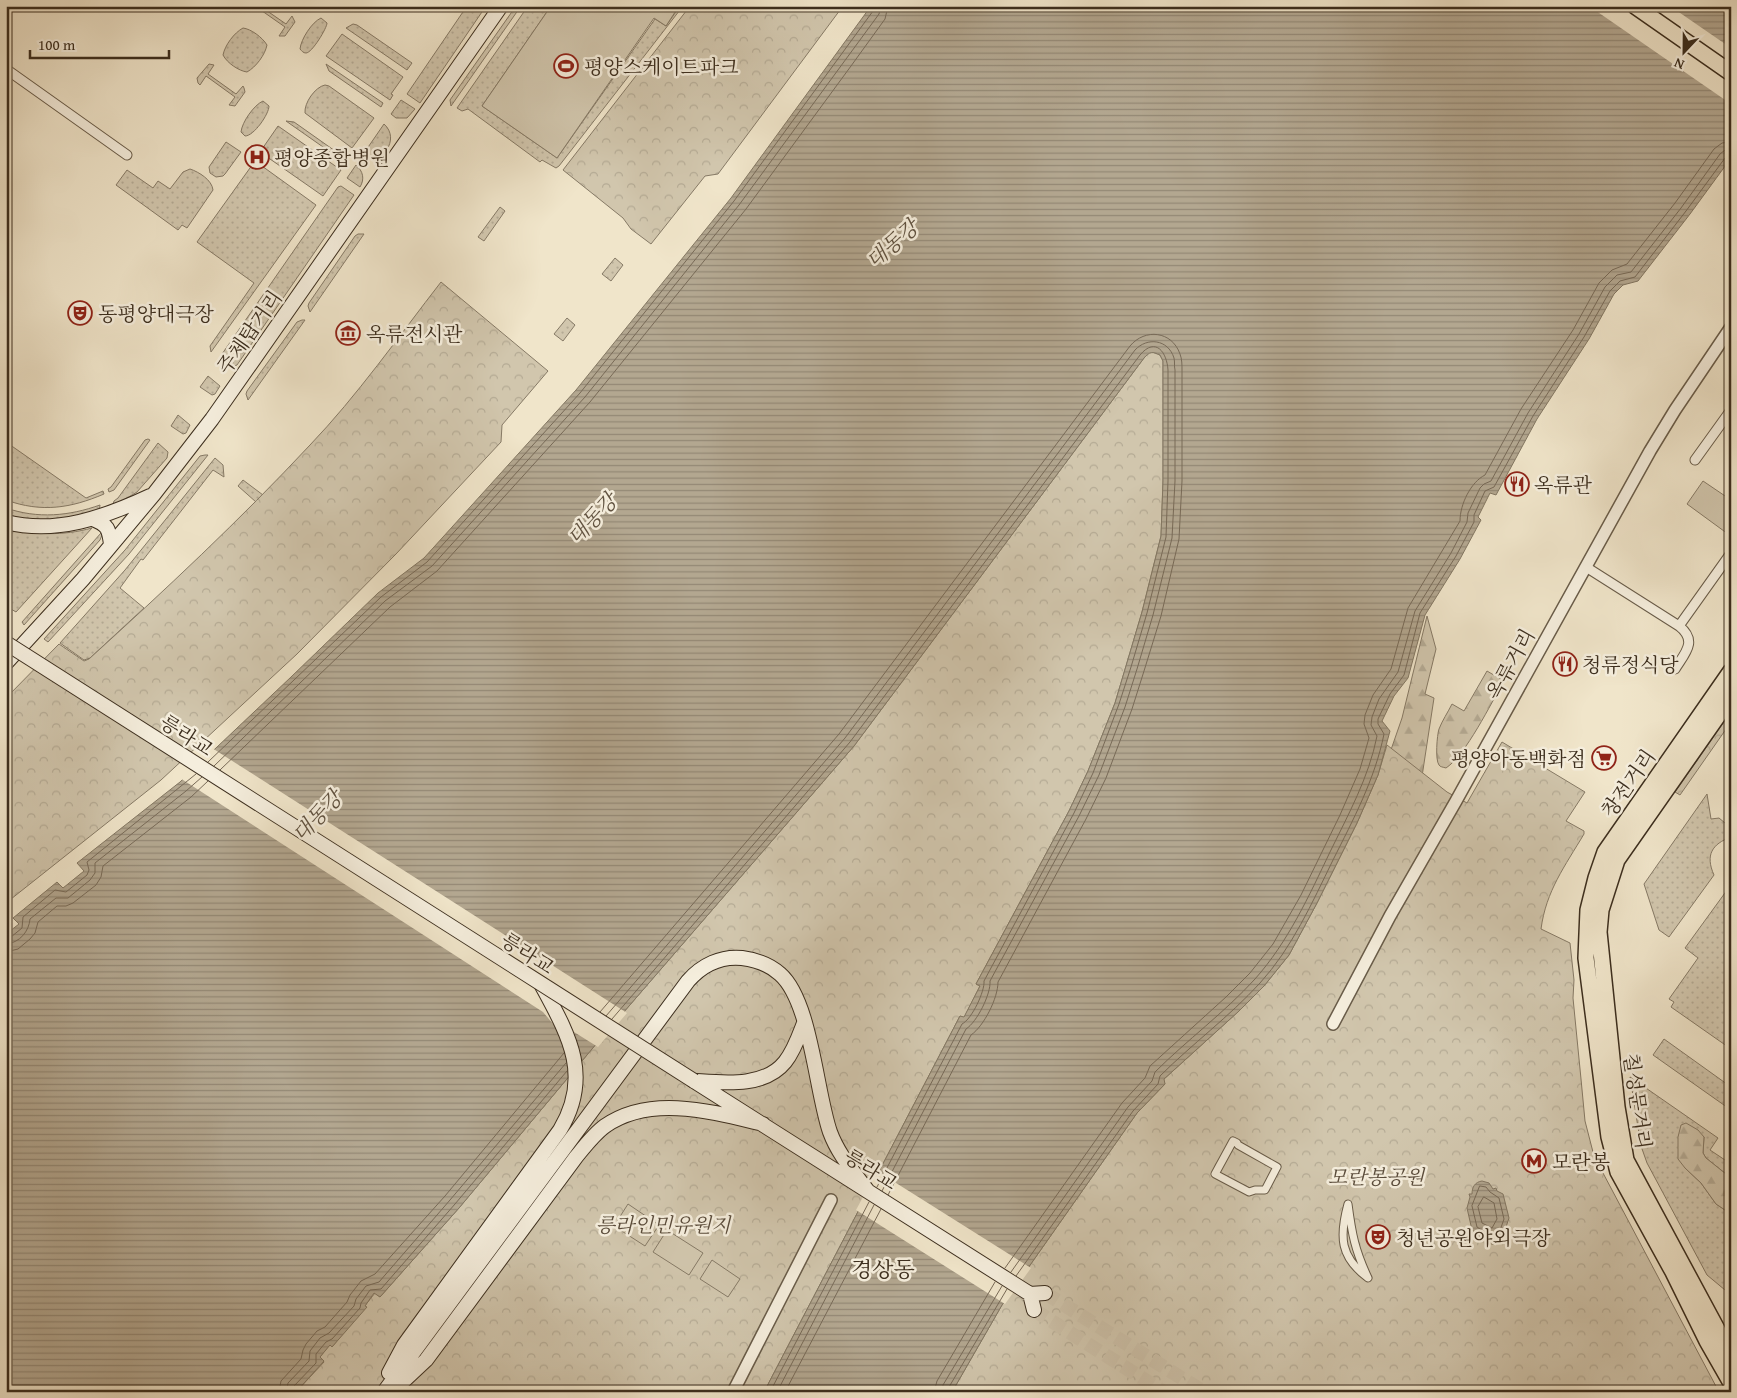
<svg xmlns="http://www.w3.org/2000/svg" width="1737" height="1398" font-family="'Gentium Book Plus','Noto Serif KR',serif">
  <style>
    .grass { fill: url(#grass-dots); stroke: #867a66 }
    .forest { fill: url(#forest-firs); stroke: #867a66 }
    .park { fill: url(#park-crowns); stroke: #867a66 }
    .garden { fill: #d1c6ad; stroke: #867a66 }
    .water { fill: url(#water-rules); stroke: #837762 }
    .pier { fill: #f0e5ca }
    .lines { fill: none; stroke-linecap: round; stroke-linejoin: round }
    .shore { stroke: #786a57; stroke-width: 1 }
    .secondary-tunnel { stroke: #ccc0a8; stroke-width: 14; stroke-dasharray: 14 7; stroke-linecap: butt }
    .pedestrian-casing { stroke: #695c49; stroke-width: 9 }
    .minor-casing { stroke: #695c49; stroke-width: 11 }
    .tertiary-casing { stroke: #695c49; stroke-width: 14 }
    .secondary-casing { stroke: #3c2e1e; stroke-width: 16 }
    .primary-casing { stroke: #3c2e1e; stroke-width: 18 }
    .pedestrian { stroke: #f5eedd; stroke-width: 7 }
    .minor { stroke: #f5eedd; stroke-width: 9 }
    .tertiary { stroke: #f5eedd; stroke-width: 11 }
    .secondary { stroke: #f5eedd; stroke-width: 14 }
    .primary { stroke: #f0e5ca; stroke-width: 15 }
    .secondary-bridge-casing { stroke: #3c2e1e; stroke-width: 16; stroke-linecap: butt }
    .secondary-bridge { stroke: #f5eedd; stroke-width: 14 }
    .labels { text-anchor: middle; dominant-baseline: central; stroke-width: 5; stroke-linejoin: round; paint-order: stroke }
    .poi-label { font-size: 20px; fill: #3c2e1e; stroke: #f5eedd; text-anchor: start }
    .street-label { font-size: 20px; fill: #3c2e1e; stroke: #f5eedd }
    .park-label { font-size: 20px; font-style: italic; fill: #5a4c3b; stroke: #f5eedd }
    .water-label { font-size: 21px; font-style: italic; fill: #605240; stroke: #f5eedd }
    .quarter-label { font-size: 22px; fill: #3c2e1e; stroke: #f5eedd }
  </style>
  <defs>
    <pattern id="grass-dots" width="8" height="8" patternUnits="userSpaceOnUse" patternTransform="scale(1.25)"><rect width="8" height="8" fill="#d1c6ad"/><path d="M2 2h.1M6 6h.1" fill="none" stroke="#b4aa94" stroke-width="1.8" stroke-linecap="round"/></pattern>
    <pattern id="forest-firs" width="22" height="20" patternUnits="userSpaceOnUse" patternTransform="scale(1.25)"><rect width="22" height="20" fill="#d1c6ad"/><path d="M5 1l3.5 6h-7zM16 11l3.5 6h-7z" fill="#b4aa94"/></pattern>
    <pattern id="park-crowns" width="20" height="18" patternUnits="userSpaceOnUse" patternTransform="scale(1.25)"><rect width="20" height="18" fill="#d1c6ad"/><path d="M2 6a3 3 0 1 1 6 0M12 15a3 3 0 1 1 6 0" fill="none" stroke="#b4aa94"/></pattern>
    <pattern id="water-rules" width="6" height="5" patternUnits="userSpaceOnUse" patternTransform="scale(1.25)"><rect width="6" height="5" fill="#b3a790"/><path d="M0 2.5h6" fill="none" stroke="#938875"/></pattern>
  </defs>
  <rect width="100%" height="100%" fill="#f0e5ca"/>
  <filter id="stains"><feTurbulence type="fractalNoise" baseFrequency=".004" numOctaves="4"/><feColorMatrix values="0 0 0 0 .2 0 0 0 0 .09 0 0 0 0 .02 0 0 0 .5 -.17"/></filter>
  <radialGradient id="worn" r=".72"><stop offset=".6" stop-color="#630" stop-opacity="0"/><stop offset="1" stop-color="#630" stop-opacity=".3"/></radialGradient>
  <path class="grass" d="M255 6H260L286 24 292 16 295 22 285 36H279L285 27Z
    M467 6H486L420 103 407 94Z
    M516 6H521L451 106 450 100Z
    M528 6H551L482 106 557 158 655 19 666 26 680 6H683L559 166 556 168 542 160 540 162 468 109 462 111 457 108Z
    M321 18 327 23C327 28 312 53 306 53 303 53 302 51 300 49 301 39 312 22 321 18Z
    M353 24 357 25 412 63 407 70 346 28Z
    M243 28C251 29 262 37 267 45 265 55 256 67 247 72 239 71 227 63 223 55 225 45 234 33 243 28Z
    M342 34 403 77 391 94 393 95 390 100 326 56Z
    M209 64 214 65 208 74 236 94 243 86 244 88 245 92 235 106 229 105 235 97 206 76 200 85 198 83 197 78Z
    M326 64 383 103 381 107 329 71Z
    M325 85 329 86 374 118 352 148 305 113C304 103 315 87 325 85Z
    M401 100 415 109 407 118H396L391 114Z
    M263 101 269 106C269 114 254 136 245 136L241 132C242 122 254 105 263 101Z
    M286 121 294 122 345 158 343 161Z
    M384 124C401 139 382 166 362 156Z
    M278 126 341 170 323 196 260 152Z
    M226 142 241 152 225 174 223 176 216 177 210 173 209 167Z
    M255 161 316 205 211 352 210 346 254 283 197 242Z
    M356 165C363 171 365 179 360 187L347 178Z
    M190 169C199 172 212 180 213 190L187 228 182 225 178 230 116 185 127 170 153 188 158 181 170 189 183 172Z
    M341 186 354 195 237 365 232 367 222 360V354L338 187Z
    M500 207 505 211 484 241 478 237Z
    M358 234H364L310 312 308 306 309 303 355 236Z
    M615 258 623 265 611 281 602 274Z
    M567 318 575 325 563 341 554 334Z
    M302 320H305L248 400 246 394 247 391 297 322Z
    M208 376 220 386 215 394 212 395 200 387Z
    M178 415 190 425 186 433 183 434 171 426Z
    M148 439 150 440 114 490 109 492 108 489 111 487 145 440Z
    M6 442 86 498 103 491 104 494C71 508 42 513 6 500Z
    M158 443 168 452 167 458 137 492 112 507 114 501 118 498Z
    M205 455H208L129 554 48 642 44 639 125 550 200 456Z
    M215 458 223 465 224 477 213 470 143 560 141 559 120 588 144 608 90 658 84 660 60 643 125 570Z
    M243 480 263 495 256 502 238 486Z
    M100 505 99 512C65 519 41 526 6 514V508C38 519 69 516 100 505Z
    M6 528C35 535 63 536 92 528L16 612 6 606Z
    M101 533 102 535 100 540 24 625 22 622Z
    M1707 794 1711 819 1719 818 1725 823 1731 817V837C1712 844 1705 855 1714 875L1669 937 1659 930 1644 884Z
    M1730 886H1731V1049L1671 1007 1674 1002 1669 999 1698 958 1685 948Z
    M1664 1039 1731 1087V1110L1653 1055Z
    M1630 1077 1718 1138 1710 1150 1731 1164V1178L1706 1158 1703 1153 1704 1137 1685 1168 1701 1183 1716 1204 1731 1214V1295L1707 1275 1647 1163 1641 1146Z"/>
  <path class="forest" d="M1427 616 1436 649 1425 694 1434 698 1421 783 1385 767 1402 718Z
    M1487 671 1504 681C1491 703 1466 755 1446 768 1443 767 1440 767 1439 765 1435 760 1437 735 1439 729 1442 721 1448 712 1452 704L1464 711Z
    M1686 1123 1698 1130 1704 1137 1703 1153 1706 1158 1731 1178V1214L1716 1204 1701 1183 1685 1168 1678 1159V1137L1681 1125Z"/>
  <path class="park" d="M690 6H843L718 174 705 176 651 244 631 229 623 218 563 170Z
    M441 282 548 371 502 425 501 442 396 554 297 654 161 780 6 903V698L59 644 84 661 89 659C165 590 240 520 310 445 357 396 399 336 441 282Z
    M1152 352 1160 355 1163 361V481L1161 536 1142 612 1126 666 1115 703 1088 771 1069 811 976 984 980 986 964 1018 960 1016 764 1392H296L324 1362 320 1357 330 1344 332 1347 375 1293 380 1297 459 1208 597 1043 854 746 1144 358 1148 353Z
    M1731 712V722L1680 795 1675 792Z
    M1502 742 1585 792 1566 821 1584 831V834C1565 866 1546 891 1541 929L1570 943 1574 980 1573 998 1581 1079 1585 1121 1594 1156 1719 1392H952L1002 1305 1137 1113 1165 1084 1163 1080 1239 1011 1264 986 1289 955 1317 903 1357 823 1378 775 1387 745 1447 792 1467 803Z"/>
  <path class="garden" d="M551 6H679L666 26 654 18 557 158 482 106Z
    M1703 481 1731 500V530L1728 534 1687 504Z
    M628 1204 659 1225 645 1246 614 1226Z
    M667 1230 703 1253 689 1275 653 1252Z
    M712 1260 740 1279 728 1297 700 1279Z"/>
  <path class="water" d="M871 6H1731V158L1690 214 1638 281 1623 285 1614 294 1589 339 1537 419 1496 495 1490 493 1478 517 1481 520 1460 559 1425 615 1408 678 1394 696 1382 721 1390 731 1378 775 1357 823 1317 903 1289 955 1264 986 1239 1011 1164 1079 1165 1084 1137 1113 1002 1305 952 1392H764L960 1016 964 1017 980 986 976 984 1069 811 1088 771 1115 703 1126 666 1142 612 1161 536 1163 481V361L1160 355C1153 351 1149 352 1144 358L854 746 597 1043 459 1208 380 1297 374 1293 365 1306 367 1307 332 1347 330 1345 320 1357 324 1361 296 1392H6V934L19 924 13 918 57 882 63 888 84 871 77 863 180 782 291 677 378 593 424 558 576 390 731 198Z
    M1482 1181 1489 1183 1493 1189 1496 1188 1497 1191 1503 1194 1509 1218 1506 1227 1507 1231H1504L1503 1239C1497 1247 1488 1246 1483 1236L1480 1237 1479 1235 1472 1230 1467 1208 1470 1197 1469 1194H1472C1472 1187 1475 1182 1482 1181Z"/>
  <path class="pier" d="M1589 6H1670L1731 48V104Z
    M212 748 627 1013 598 1047 574 1032 582 1066 569 1080 566 1054 562 1041 554 1025 543 1012 180 778Z
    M877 1171 1031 1268 1005 1304 856 1210Z"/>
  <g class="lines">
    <path class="shore" d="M208 762 381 597 427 562 580 393 734 201 873 11 874 6
      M214 766 385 601 432 566 585 397 739 205 879 14 881 6
      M220 770 390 607 437 571 590 402 746 209 851 66 885 19 888 6
      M6 938 11 937 22 928 23 917 55 890 66 892 87 875 89 870 87 862 196 774
      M6 944C20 943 29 931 30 919L56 898H68L90 880 95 873V863L186 791 202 777
      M6 952 18 949 30 939 35 933 38 922 57 906H66L73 903 96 885 101 877 103 866 191 797 208 781
      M600 1012 839 734 1130 346C1145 328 1172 331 1180 354 1182 359 1182 365 1182 370V481L1179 539 1161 616 1144 671 1132 709 1106 778 1086 819 998 982C998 998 984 1026 971 1035L888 1195
      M606 1016 845 738 1135 350C1147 337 1168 339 1174 358 1175 362 1174 366 1175 370V481L1172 538 1153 615 1137 669 1125 707 1099 775 1079 816 990 981C991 994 977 1022 966 1029L882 1191
      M612 1019 850 742 1140 355C1156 336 1167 353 1168 370V481L1166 537 1147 613 1131 667 1119 704 1093 773 1074 813 984 981C985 991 972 1019 962 1024L877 1187
      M1480 1186 1486 1187 1490 1192 1499 1198 1504 1219 1498 1236 1495 1239 1490 1238 1486 1233 1477 1227 1472 1206Z
      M1484 1197 1494 1203 1497 1219 1492 1228 1482 1223 1478 1207Z
      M1005 1268 1122 1103 1145 1078 1150 1066 1226 997 1250 973 1273 944 1301 895 1340 815 1360 769 1369 738 1364 724 1365 715 1373 695 1391 669 1408 608 1460 521C1460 504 1471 482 1485 475L1521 409 1573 330 1599 283 1612 270 1627 264 1675 203 1714 149 1722 143 1731 142
      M1011 1272 1128 1107 1152 1081 1155 1072C1187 1040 1224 1013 1255 979 1288 942 1309 896 1330 852 1348 815 1369 777 1377 736L1371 725 1372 717 1379 699 1398 672 1415 611 1451 553 1467 522 1468 513 1480 488 1484 484 1491 481 1528 413 1579 334 1605 287 1617 275 1631 272 1681 208 1720 154 1725 150 1731 149
      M1016 1276 1133 1111 1158 1084 1160 1076C1192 1044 1229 1017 1260 983 1292 948 1312 903 1333 860 1353 820 1375 779 1384 734L1378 724V719L1390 694 1404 675 1420 613 1456 556 1474 522V515L1485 491 1494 487 1533 416 1584 337 1610 291 1620 281 1635 277 1686 211 1725 158 1731 156
      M279 1392 281 1381 301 1359 303 1350 306 1344 317 1331 325 1327 347 1302 350 1295 361 1281 375 1274 445 1196 564 1053
      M286 1392 288 1383 309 1361 310 1351 320 1338 329 1333 354 1306 356 1299 366 1286 379 1282 450 1200 566 1063
      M292 1392 294 1386 316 1363V1354L326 1342 332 1339 360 1308 361 1303 370 1290 381 1289 455 1204 567 1071
      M770 1392 869 1202
      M777 1392 874 1205
      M785 1392 881 1209
      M934 1392 937 1381 995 1282
      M942 1392 943 1385 1002 1286
      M948 1392 949 1387 1007 1289"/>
    <path class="secondary-tunnel" d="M1045 1293 1204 1392
      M1034 1310 1164 1392"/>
    <g class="pedestrian-casing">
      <path id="pedestrian" d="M1233 1141 1237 1143 1238 1145 1277 1167 1265 1190H1255L1249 1192 1215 1174Z
        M1348 1204C1352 1235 1355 1250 1368 1278 1340 1257 1339 1237 1348 1204Z"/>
    </g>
    <g class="minor-casing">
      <path id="minor" d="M6 69 127 155
        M1695 460 1731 410
        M1586 567 1679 626 1731 553
        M1675 669C1685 653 1698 641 1679 626"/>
    </g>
    <g class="tertiary-casing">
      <path id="tertiary" d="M1333 1024 1390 916 1456 801 1650 451 1675 410 1731 327
        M733 1392 831 1200"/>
    </g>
    <g class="secondary-casing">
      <path id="secondary" d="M93 519C108 525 109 529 111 544
        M6 522C56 535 105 517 150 496
        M6 663 83 579 154 494 212 419 501 6
        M694 1081 1030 1294
        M697 1081C726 1083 765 1087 785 1062 794 1051 799 1036 804 1023
        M1030 1294 1034 1310
        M1030 1294 1045 1293
        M389 1373 404 1345 560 1130C593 1075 568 1034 541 984
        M394 1390 426 1360 576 1157C585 1146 594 1134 605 1126 651 1094 713 1112 763 1124
        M384 1392 688 981C702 965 721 956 742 958 757 960 769 964 780 974 811 1001 816 1092 830 1132 838 1154 853 1171 867 1190"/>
    </g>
    <g class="primary-casing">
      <path id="primary" d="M1635 6 1731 73
        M1731 671 1605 852 1596 878 1588 910 1586 958 1609 1137 1618 1172 1673 1272 1707 1341 1731 1383
        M1731 697 1617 860 1601 910 1599 932 1617 1107 1626 1160 1731 1355"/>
    </g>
    <use href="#pedestrian" class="pedestrian"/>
    <use href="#minor" class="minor"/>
    <use href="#tertiary" class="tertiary"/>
    <use href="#secondary" class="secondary"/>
    <use href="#primary" class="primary"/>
    <g class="secondary-bridge-casing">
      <path id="secondary-bridge" d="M6 643 694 1081"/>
    </g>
    <use href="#secondary-bridge" class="secondary-bridge"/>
  </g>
  <defs>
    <g id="stadium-ring" transform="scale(1.25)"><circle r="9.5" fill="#f5eedd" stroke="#8f2418" stroke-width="1.5"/><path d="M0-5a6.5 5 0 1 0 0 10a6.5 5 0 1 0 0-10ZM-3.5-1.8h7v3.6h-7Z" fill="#8f2418"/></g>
    <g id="hospital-ring" transform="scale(1.25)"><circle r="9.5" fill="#f5eedd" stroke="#8f2418" stroke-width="1.5"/><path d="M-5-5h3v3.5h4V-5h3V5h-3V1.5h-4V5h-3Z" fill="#8f2418"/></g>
    <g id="theatre-ring" transform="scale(1.25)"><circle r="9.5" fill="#f5eedd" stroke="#8f2418" stroke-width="1.5"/><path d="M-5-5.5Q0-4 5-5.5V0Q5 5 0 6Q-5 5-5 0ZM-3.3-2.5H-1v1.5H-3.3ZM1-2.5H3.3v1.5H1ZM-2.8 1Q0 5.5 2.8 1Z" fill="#8f2418"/></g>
    <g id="museum-ring" transform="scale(1.25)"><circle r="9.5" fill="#f5eedd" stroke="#8f2418" stroke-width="1.5"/><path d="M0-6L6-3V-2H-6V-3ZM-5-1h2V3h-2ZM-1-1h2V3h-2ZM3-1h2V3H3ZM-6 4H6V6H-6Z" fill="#8f2418"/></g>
    <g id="restaurant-ring" transform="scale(1.25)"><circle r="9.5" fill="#f5eedd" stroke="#8f2418" stroke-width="1.5"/><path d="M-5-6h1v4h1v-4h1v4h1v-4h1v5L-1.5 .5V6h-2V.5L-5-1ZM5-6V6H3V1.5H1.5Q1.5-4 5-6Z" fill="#8f2418"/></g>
    <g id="supermarket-ring" transform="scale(1.25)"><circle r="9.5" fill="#f5eedd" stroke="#8f2418" stroke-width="1.5"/><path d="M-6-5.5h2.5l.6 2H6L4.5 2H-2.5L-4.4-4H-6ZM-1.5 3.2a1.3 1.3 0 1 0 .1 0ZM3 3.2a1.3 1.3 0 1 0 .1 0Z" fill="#8f2418"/></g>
    <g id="metro-ring" transform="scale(1.25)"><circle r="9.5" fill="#f5eedd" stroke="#8f2418" stroke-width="1.5"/><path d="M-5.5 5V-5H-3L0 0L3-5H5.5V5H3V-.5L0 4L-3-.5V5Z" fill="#8f2418"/></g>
  </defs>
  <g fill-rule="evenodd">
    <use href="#stadium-ring" x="566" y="66"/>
    <use href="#hospital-ring" x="257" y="157"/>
    <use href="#theatre-ring" x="80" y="313"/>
    <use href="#museum-ring" x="348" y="333"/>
    <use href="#restaurant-ring" x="1517" y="484"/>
    <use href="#restaurant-ring" x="1565" y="664"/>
    <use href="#supermarket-ring" x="1604" y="758"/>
    <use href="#metro-ring" x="1534" y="1161"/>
    <use href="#theatre-ring" x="1378" y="1237"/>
  </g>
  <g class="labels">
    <g class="poi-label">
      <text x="584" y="66">평양스케이트파크</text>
      <text x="274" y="157">평양종합병원</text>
      <text x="98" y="313">동평양대극장</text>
      <text x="366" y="333">옥류전시관</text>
      <text x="1534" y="484">옥류관</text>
      <text x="1582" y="664">청류정식당</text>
      <text x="1586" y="758" text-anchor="end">평양아동백화점</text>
      <text x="1552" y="1161">모란봉</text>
      <text x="1396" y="1237">청년공원야외극장</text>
    </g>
    <g class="street-label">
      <text transform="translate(249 332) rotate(-55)">주체탑거리</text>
      <text transform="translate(1510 664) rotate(-61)">옥류거리</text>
      <text transform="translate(187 735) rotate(33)">릉라교</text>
      <text transform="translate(1628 783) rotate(-55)">창전거리</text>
      <text transform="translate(528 953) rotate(33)">릉라교</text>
      <text transform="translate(1638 1101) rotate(82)">칠성문거리</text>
      <text transform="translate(871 1169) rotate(32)">릉라교</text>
    </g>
    <g class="park-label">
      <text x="1376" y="1176">모란봉공원</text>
      <text x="663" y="1224">릉라인민유원지</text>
    </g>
    <g class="water-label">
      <text transform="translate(892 244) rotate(-41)">대동강</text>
      <text transform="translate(592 519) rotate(-47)">대동강</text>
      <text transform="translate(317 816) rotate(-47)">대동강</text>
    </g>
    <g class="quarter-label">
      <text x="883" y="1269">경상동</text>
    </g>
  </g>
  <rect width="1737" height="1398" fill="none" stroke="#f0e5ca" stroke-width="25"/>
  <rect x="8" y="8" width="1722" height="1383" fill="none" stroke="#3c2e1e" stroke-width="2.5"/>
  <rect x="12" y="12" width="1712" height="1373" fill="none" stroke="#3c2e1e"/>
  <g transform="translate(1684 52) rotate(202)" stroke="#f5eedd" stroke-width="4" paint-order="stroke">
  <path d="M0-4L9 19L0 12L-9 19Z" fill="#3c2e1e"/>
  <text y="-8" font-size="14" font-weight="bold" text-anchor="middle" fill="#3c2e1e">N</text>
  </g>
  <path d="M30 50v8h139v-8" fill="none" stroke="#3c2e1e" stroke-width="2.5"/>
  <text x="38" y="50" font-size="15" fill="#3c2e1e" stroke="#f5eedd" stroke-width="4" paint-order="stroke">100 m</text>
  <rect width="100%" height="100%" filter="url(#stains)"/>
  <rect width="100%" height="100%" fill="url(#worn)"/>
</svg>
